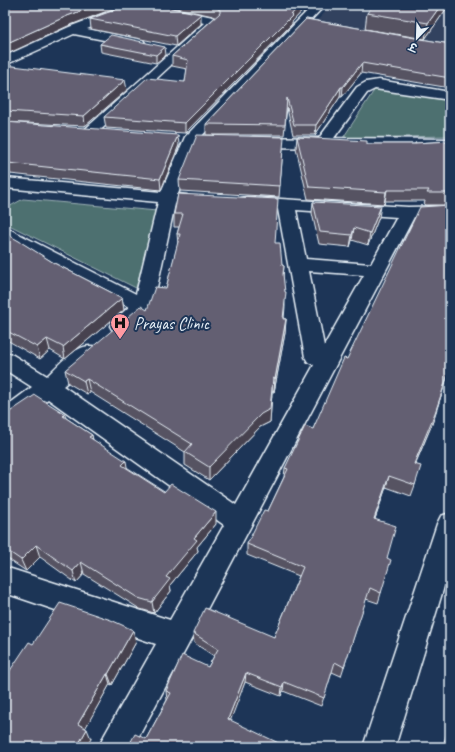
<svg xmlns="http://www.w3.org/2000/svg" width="455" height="752" font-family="Caveat,'Playpen Sans Deva',sans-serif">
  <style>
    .built { fill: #32425f }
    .green { fill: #4e7070; stroke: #9bb0b4 }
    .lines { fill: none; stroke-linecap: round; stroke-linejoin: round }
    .minor-casing { stroke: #e8f1f8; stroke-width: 3 }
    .minor { fill: #1d3557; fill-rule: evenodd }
    .wall { fill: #565262; stroke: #e8f1f8 }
    .shaded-wall { fill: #464250; stroke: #e8f1f8 }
    .building { fill: #645f72; stroke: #e8f1f8 }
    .labels { text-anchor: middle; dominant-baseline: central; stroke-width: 4; stroke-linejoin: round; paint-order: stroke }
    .poi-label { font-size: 17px; fill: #e8f1f8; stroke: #1d3557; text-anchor: start }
  </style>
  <rect width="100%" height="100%" fill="#1d3557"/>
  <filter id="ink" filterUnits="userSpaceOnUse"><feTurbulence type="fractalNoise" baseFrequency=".025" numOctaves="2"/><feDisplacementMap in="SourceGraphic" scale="8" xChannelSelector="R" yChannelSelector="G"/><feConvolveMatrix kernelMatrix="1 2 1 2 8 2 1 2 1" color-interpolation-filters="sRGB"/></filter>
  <g filter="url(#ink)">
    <path class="built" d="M332 5H450V46L315 23Z"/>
    <path class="green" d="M377 86 450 99V136L343 138Z
      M23 199 157 211 136 288 5 223V209Z"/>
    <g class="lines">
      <g class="minor-casing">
        <path id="minor" d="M127 5H144L142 7 87 29 143 40 145 43 143 46 139 47 74 34 5 65V56L69 27Z
          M313 5H325L197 141 178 194 187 195 190 199 187 203 175 204 153 306 127 331 120 333 113 331 110 326 113 321 129 307 5 241V229L11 230 136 294 158 202 5 188V178L161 192 185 137Z
          M172 8 217 18 219 21 93 137H83L80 134 83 131 204 23 168 14 166 12 168 10Z
          M379 80 450 92V100L375 89 367 93 334 138 450 139V149L253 147 248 145 245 142 248 139 253 137 319 138 357 87 366 82Z
          M247 197 408 207 450 206V216L414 217 187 647 133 747H99L104 736 156 644 5 593V567L170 620 224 525 48 399 13 425 5 428V407L32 387 5 370V352L13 355 47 376C60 364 78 341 97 347L100 352 97 357 63 386 236 505 314 365 308 362 305 357 278 209 241 206 238 202 241 198ZM296 210 397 217 371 264 306 259ZM309 271 364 275 324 346Z
          M450 513V567L395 747H363L437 524 441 516Z"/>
      </g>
      <use href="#minor" class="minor"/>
    </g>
    <path class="wall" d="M162 5H308L292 22V24L185 133 106 128 104 117 185 82 187 69 172 66V56L215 17 213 16Z
      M449 5 425 39 365 29 367 13Z
      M90 19 201 24 176 46 91 29Z
      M306 19 450 44V88L361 73 342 97H340L315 135H293L287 108 284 135H206V124Z
      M100 44 166 55 156 63 101 52Z
      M5 65 127 90 85 126 5 122Z
      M5 122 179 145 161 190 10 174 8 177H5Z
      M297 137 367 144H415V143L450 141V368L432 424 415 465V485L411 496 386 487 375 519 387 558 381 593 378 603 366 599 341 676 332 672 321 706 283 691 281 696 245 682 230 720 146 739 167 700 166 691 208 667 214 656 194 643 193 633 274 637 299 576 247 555V544L268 511 284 477 285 468 313 429 347 359 445 205H424L425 201H385L384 204 308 199 296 148Z
      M283 148 279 197 180 191 179 180Z
      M178 194 275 243 282 265 284 266 283 277 285 306 284 319H286L285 333 274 392H272L270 422 260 427 209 480 185 465V452L90 392 87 394 68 383 65 370 147 310 166 288 178 244 177 234 179 227H174V214Z
      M313 202 379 217 368 245 352 240 350 247 319 244 312 213Z
      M5 233 54 263 122 298 124 310 65 359 50 350 40 359 5 339Z
      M65 414 66 418 92 435 93 440 128 468 216 524 197 547 198 551 170 585 171 591 154 613 140 609 84 574 76 583 40 557 26 571 5 557V415Z
      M136 642 112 685 110 684 85 728 91 739 33 644Z
      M450 729V747H443L446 736Z"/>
    <path class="shaded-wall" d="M97 5H123L68 26 5 55V44L67 16Z
      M300 5H308L292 22V24L185 133V123Z
      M441 5H449L425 39 428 23Z
      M201 14V24L176 46 175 36Z
      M165 47 166 55 156 63V55Z
      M362 63 361 73 342 97 343 87Z
      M125 80 127 90 85 126 84 116Z
      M341 87 340 97 315 135 316 125Z
      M178 135 179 145 161 190 160 179Z
      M8 163 10 174 8 177 6 166Z
      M387 190 385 201 384 204 386 192Z
      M381 206 379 217 368 245 370 233Z
      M354 228 352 240 350 247 352 235Z
      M122 298 124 310 65 359 63 347Z
      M286 319 285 333 274 392 275 379Z
      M47 339 50 350 40 359 37 347Z
      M450 368 432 424 410 476 414 464Z
      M273 378 270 422 260 427 209 480V467Z
      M87 379 90 392 87 394 84 381Z
      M92 435 94 448 89 437Z
      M126 461 128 473 122 465Z
      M389 476 386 487 371 530 374 519Z
      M216 512V524L197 547 198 551 170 585 171 591 154 613 152 602 166 577 194 538Z
      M36 545 40 557 26 571 21 560Z
      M81 562 84 574 76 583 73 571Z
      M133 630 136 642 112 685 108 674Z
      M246 673 245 682 228 727V719Z
      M107 674 110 684 82 734 78 724Z
      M284 682 283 691 281 696 282 687Z
      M87 729 91 739 86 747H77Z"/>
    <path class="building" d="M5 5H97L67 16 5 44Z
      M128 5H157L201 14 175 36 90 19Z
      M207 5H300L291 15H293L185 123 104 117 147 78 185 82 188 60 172 56 220 13V10L213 6Z
      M373 5H441L428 23 367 13Z
      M306 19 450 44V78L362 63 343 87H341L316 125H294L287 98 285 125 206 124Z
      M111 35 165 47 156 55 100 44Z
      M5 65 125 80 84 116 5 111Z
      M5 122 178 135 160 179 8 163 5 166Z
      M197 135 284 137 280 186 179 180Z
      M297 137 367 141V144H416L415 143 450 141V193H427L429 190H387L386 192 309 187Z
      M178 194 278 199 275 243H280L282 265 284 266 283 274 285 292H286L283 319H286L275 379 273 378 270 409 261 414 209 467 185 452 192 444 87 379 84 381 65 370 141 306 147 310 155 287 166 288 180 234H177L183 214H174Z
      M313 202 381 206 370 233 354 228 352 235 320 232Z
      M450 205V368L435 413 414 464 421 466 415 485 389 476 374 519 396 526 387 558 391 560 381 593 370 588 344 667 335 662 324 698 284 682 282 687 246 673 228 719 287 747H128L135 734 146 739 171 693 166 691 182 655 208 667 218 649 193 633 205 608 274 637 303 567 247 544 264 510 268 511 288 469 285 468 305 426 313 429 344 358 347 359 420 207Z
      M5 233 19 241 54 263 122 298 63 347 47 339 37 347 5 330Z
      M35 395 65 414 63 416 92 435 89 437 126 461 122 465 164 492 171 484 216 512 194 538 197 540 166 577 170 579 152 602 138 598 81 562 73 571 36 545 21 560 5 549V415Z
      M60 603 111 620 133 630 108 674H107L78 724 87 729 77 747H5V678L29 642 33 644Z
      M450 733V747H447Z"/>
  </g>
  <defs>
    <g id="hospital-pin" transform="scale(1)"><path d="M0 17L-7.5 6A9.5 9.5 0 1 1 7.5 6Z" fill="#ff9aa2" stroke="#1d3557"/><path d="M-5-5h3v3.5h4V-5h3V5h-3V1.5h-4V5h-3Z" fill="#111"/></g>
  </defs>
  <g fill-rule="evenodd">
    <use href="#hospital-pin" x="120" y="323"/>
  </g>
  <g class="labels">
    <g class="poi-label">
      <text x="134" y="323">Prayas Clinic</text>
    </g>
  </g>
  <rect width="455" height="752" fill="none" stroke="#1d3557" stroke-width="20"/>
  <rect x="10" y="10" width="435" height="732" fill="none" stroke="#e8f1f8" stroke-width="1.5" filter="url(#ink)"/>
  <g transform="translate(417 38) rotate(203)" stroke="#1d3557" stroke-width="3" paint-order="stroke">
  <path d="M0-3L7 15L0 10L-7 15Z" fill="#e8f1f8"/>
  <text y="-6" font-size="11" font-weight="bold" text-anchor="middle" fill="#e8f1f8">उ</text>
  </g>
</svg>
